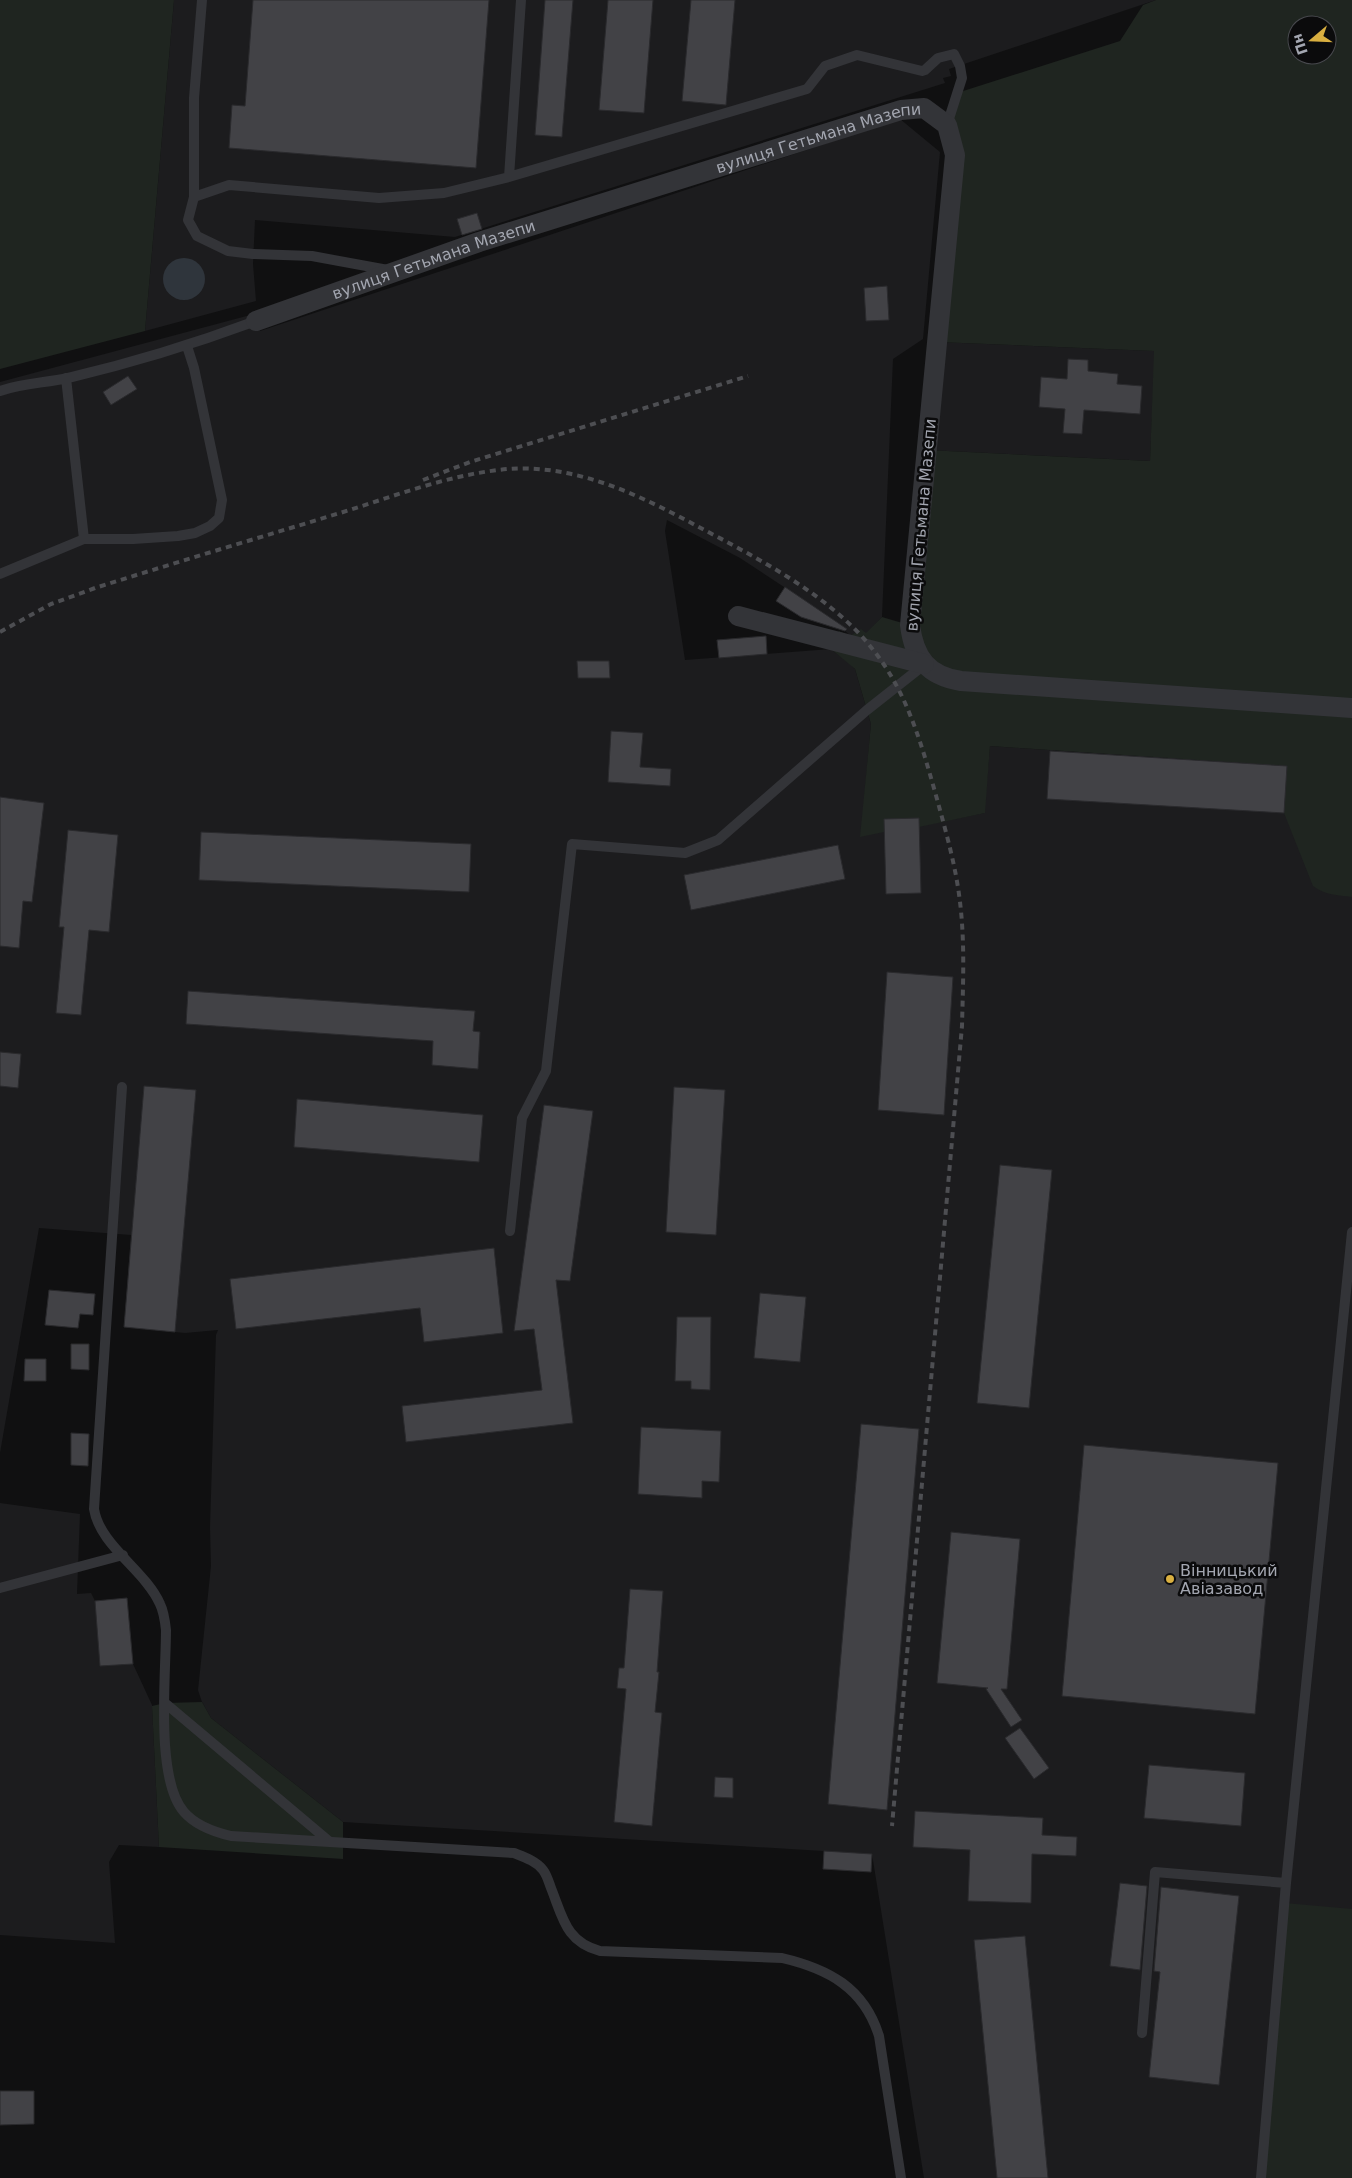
<svg xmlns="http://www.w3.org/2000/svg" width="1352" height="2178" font-family="'DejaVu Sans',sans-serif">
  <style>
    .built { fill: #1c1c1e }
    .green { fill: #1f2520; fill-rule: evenodd }
    .water { fill: #2f353c }
    .building { fill: #424246; stroke: #2a2a2d }
    .lines { fill: none; stroke-linecap: round; stroke-linejoin: round }
    .service { stroke: #333438; stroke-width: 10 }
    .minor { stroke: #333438; stroke-width: 20 }
    .rail { stroke: #4d4e52; stroke-width: 4; stroke-dasharray: 6 5; stroke-linecap: butt }
    .poi-dot { fill: #d9af40; stroke: #0b0b0c; stroke-width: 2 }
    .labels { text-anchor: middle; dominant-baseline: central; stroke-width: 5; stroke-linejoin: round; paint-order: stroke }
    .street-label { font-size: 16px; fill: #a3a6b0; stroke: #0b0b0c }
    .poi-label { font-size: 16px; fill: #a3a6b0; stroke: #0b0b0c; text-anchor: start }
  </style>
  <rect width="100%" height="100%" fill="#101011"/>
  <path class="built" d="M174 0H1156L949 69 951 76 943 78 945 83 455 237 255 220 253 264 256 301 145 331Z
    M900 119 940 152 923 339 893 359 882 617 866 634 851 636 825 614 740 558 667 520 665 531 685 660 831 649 849 663 855 669 871 724 861 836 884 819 919 818 920 826 984 813 990 746 1315 768 1352 759V2178H924L872 1854 343 1822 211 1718 202 1702 198 1690 211 1566 210 1527 216 1335 218 1330 185 1333 124 1327 131 1235 39 1228 0 1453V382L254 314 260 331Z
    M937 342 1155 351 1150 461 927 450Z
    M0 1503 80 1514 77 1594 91 1593 95 1601 100 1666 133 1664 152 1705 159 1847 119 1845 109 1862 115 1943 0 1935Z"/>
  <path class="green" d="M0 0H174L145 331 0 369Z
    M1156 0H1352V897C1337 895 1325 895 1313 886L1284 813 1287 766 990 746 985 813 919 827V818L884 819V832L860 837 871 724 855 669 831 649 839 631 850 636 861 629 866 633 882 617 909 625 927 450 1150 461 1154 351 937 342 947 125 957 93 1120 41 1143 5ZM1297 25H1327V55H1297Z
    M202 1702 211 1718 343 1822V1859L159 1847 152 1706 165 1703Z
    M1285 1903 1352 1909V2178H1261Z"/>
  <path class="water" d="M163 279a21 21 0 1 1 42 0a21 21 0 1 1-42 0Z"/>
  <path class="building" d="M253 0H489L476 168 229 148 232 105 245 106Z
    M545 0H573L562 137 535 135Z
    M608 0H653L644 113 599 110Z
    M691 0H735L726 105 682 101Z
    M477 213 482 229 462 235 457 219Z
    M887 286 889 320 866 321 864 288Z
    M1068 359 1088 360V371L1118 374 1117 384 1142 386 1140 414 1084 410 1082 434 1063 433 1065 409 1039 407 1041 377 1067 379Z
    M128 376 137 389 111 405 103 392Z
    M785 587 847 629 845 631 801 617 776 601Z
    M766 636 767 654 719 658 717 640Z
    M577 661H609L610 678H578Z
    M611 731 643 733 640 767 671 769 670 786 608 782Z
    M1050 751 1287 766 1284 813 1047 799Z
    M0 797 44 803 32 902 23 901 19 948 0 946Z
    M919 818 921 893 886 894 884 819Z
    M68 830 118 835 109 932 89 930 81 1015 56 1013 64 927H59Z
    M201 832 471 844 469 892 199 880Z
    M838 845 845 879 691 910 684 875Z
    M887 972 953 977 944 1115 878 1110Z
    M188 991 475 1011 473 1031 480 1032 478 1069 432 1065 433 1041 186 1024Z
    M0 1052 21 1054 18 1088 0 1086Z
    M144 1086 196 1090 175 1332 124 1327Z
    M674 1087 725 1090 716 1235 666 1232Z
    M297 1099 483 1115 479 1162 294 1147Z
    M544 1105 593 1111 570 1281 556 1280 573 1423 406 1442 402 1406 542 1390 534 1329 514 1331Z
    M1000 1165 1052 1170 1029 1408 977 1403Z
    M494 1248 503 1333 424 1342 420 1308 236 1329 230 1279Z
    M49 1290 95 1294 93 1315 80 1314 78 1328 45 1325Z
    M760 1293 806 1297 800 1362 754 1358Z
    M677 1317H711L710 1390 691 1389V1381H675Z
    M71 1344H89V1370L71 1369Z
    M25 1359H46V1381H24Z
    M861 1424 919 1429 887 1810 828 1804Z
    M641 1427 721 1431 719 1482 702 1481V1498L638 1494Z
    M71 1433 89 1434 88 1466 71 1465Z
    M1084 1445 1278 1463 1255 1714 1062 1696Z
    M951 1532 1020 1539 1007 1689H1001L1022 1720 1011 1727 986 1689 988 1688 937 1683Z
    M630 1589 663 1591 657 1672H659L655 1712 662 1713 652 1826 614 1822 626 1689 617 1688 619 1668H624Z
    M127 1598 133 1664 100 1666 95 1601Z
    M1020 1728 1049 1768 1034 1779 1005 1738Z
    M1149 1765 1245 1773 1241 1826 1144 1818Z
    M715 1777 733 1778V1798L714 1797Z
    M915 1811 1043 1818 1042 1835 1077 1837 1076 1856 1032 1854 1031 1903 968 1901 970 1850 913 1847Z
    M824 1851 872 1854 871 1872 823 1869Z
    M1120 1883 1147 1886 1140 1970 1110 1966Z
    M1161 1887 1239 1896 1219 2085 1149 2077 1160 1972 1154 1971Z
    M1025 1936 1048 2178H997L974 1940Z
    M0 2091H34V2124L0 2125Z"/>
  <g class="lines">
    <path class="service" d="M509 177 521 0
      M194 197V98L202 0
      M388 270 312 256 253 254 228 251 197 236 188 220 194 197 229 185 379 198 444 193 509 177 807 89 825 66 857 55 922 71 925 70 938 58 954 54 960 66 962 78 947 125
      M66 378 84 539
      M0 391C22 383 45 383 68 378 132 363 194 344 256 321
      M0 574 84 539H133L178 536 195 533 210 526 219 518 222 500 194 368 187 346
      M122 1087 94 1509C100 1546 145 1570 160 1604 164 1612 165 1621 166 1630 166 1675 155 1779 184 1812 196 1826 214 1832 231 1836L514 1853C524 1857 536 1861 543 1870 547 1875 549 1883 551 1888 563 1918 566 1942 600 1951L782 1958C829 1969 864 1988 879 2036L901 2178
      M510 1231 522 1118 546 1071 572 844 685 853 718 840 867 710 924 665
      M0 1588 123 1555
      M165 1703 330 1842
      M1142 2033 1155 1872 1286 1883
      M1261 2178 1286 1883 1352 1232"/>
    <g class="minor">
      <path id="s1" d="M256 321 479 242 901 110 924 108 947 125 955 155 910 625C914 658 928 676 961 681L1352 708"/>
      <path d="M738 616 924 664"/>
    </g>
    <path class="rail" d="M423 480 470 462 748 376
      M0 632 51 604 95 588C177 562 258 538 340 513 395 496 450 474 508 469 576 464 639 495 697 526 757 558 832 596 874 651 908 694 922 746 937 799 946 832 956 867 960 902 965 943 963 985 962 1026L892 1826"/>
  </g>
  <circle class="poi-dot" cx="1170" cy="1579" r="5"/>
  <g class="labels">
    <g class="street-label">
      <text stroke="none"><textPath href="#s1" startOffset="592">вулиця Гетьмана Мазепи</textPath></text>
      <text stroke="none"><textPath href="#s1" startOffset="188">вулиця Гетьмана Мазепи</textPath></text>
      <text transform="translate(921 525) rotate(-85)">вулиця Гетьмана Мазепи</text>
    </g>
    <g class="poi-label">
      <text x="1180" y="1570">Вінницький<tspan x="1180" dy="18">Авіазавод</tspan></text>
    </g>
  </g>
  <g transform="translate(1312 40) rotate(251)"><circle r="24" fill="#0b0b0c" stroke="#48494e"/>
  <path d="M0-4L9 19L0 12L-9 19Z" fill="#d9af40"/>
  <text y="-8" font-size="14" font-weight="bold" text-anchor="middle" fill="#a3a6b0">Пн</text>
  </g>
</svg>
